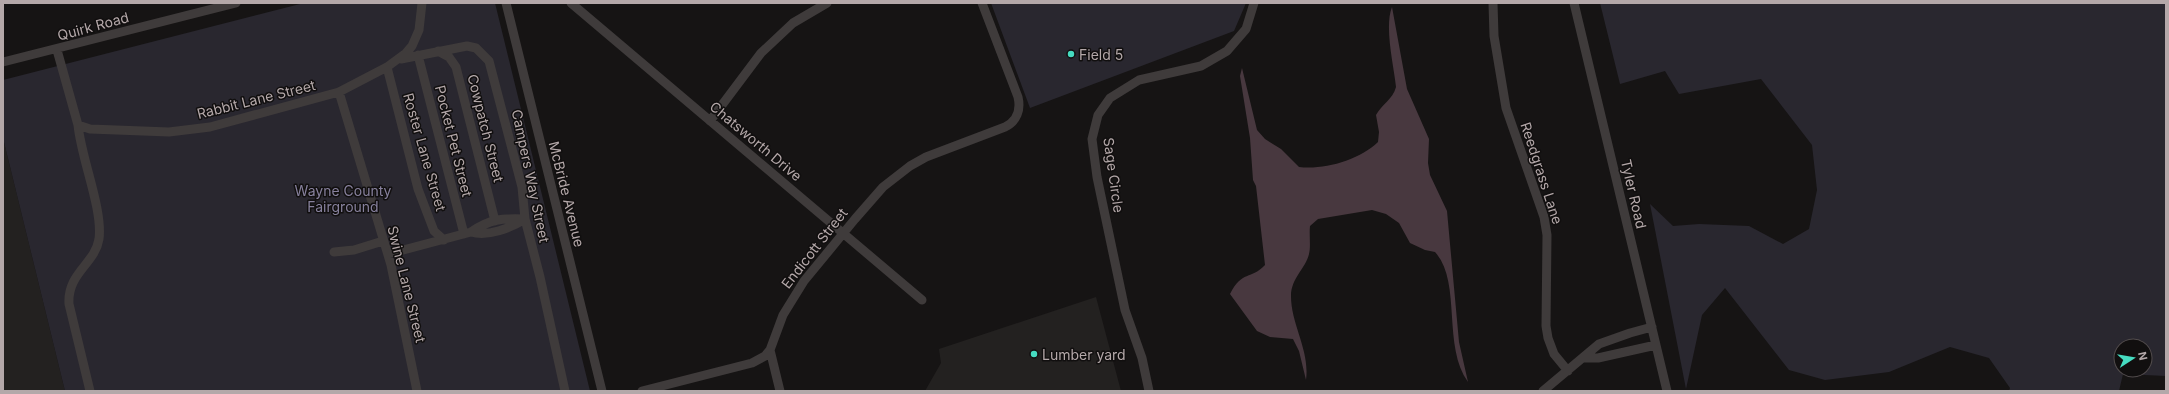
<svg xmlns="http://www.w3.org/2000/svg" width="2169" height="394" font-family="Inter,sans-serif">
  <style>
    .built { fill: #232120 }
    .green { fill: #29272f; fill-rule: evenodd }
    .water { fill: #48383f }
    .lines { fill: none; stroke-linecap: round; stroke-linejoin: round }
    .minor { stroke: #3f3b3b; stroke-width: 9 }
    .poi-dot { fill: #46dcc1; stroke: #110f0f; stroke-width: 1.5 }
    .labels { text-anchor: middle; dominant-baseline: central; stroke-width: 3; stroke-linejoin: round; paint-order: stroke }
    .street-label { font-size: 14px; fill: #b4a8a9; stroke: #110f0f }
    .poi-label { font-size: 14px; fill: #b4a8a9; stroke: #110f0f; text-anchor: start }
    .park-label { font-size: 14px; fill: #87819d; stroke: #110f0f }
  </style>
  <rect width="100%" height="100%" fill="#161414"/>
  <path class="built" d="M3 138 65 391H3Z
    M1096 297 1121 391H925L941 363 939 349Z"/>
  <path class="green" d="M304 3H495L590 391H65L3 138V80Z
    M991 3H1246L1234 31 1030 108Z
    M1600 3H2166V376L2123 374 2119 391H2009L2010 388 1989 358 1950 347 1889 372 1825 380 1789 370 1725 288 1702 315 1686 389 1650 204 1673 226 1699 224 1749 226 1783 244 1809 229 1817 190 1812 145 1761 79 1679 94 1665 71 1620 84ZM2121 346H2145V370H2121Z"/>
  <path class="water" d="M1392 7 1407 89 1429 139 1428 163 1430 175 1447 211 1459 342 1468 382C1442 346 1462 281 1435 252L1425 250 1410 243 1399 223 1386 214 1372 210 1318 219 1310 226C1309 235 1311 246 1309 254 1306 268 1291 278 1291 296 1291 325 1310 350 1306 380L1299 351 1293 339 1270 337 1257 331 1230 294C1242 270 1251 280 1265 265L1256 186 1253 180 1250 138 1240 76 1242 68 1257 130 1265 139 1281 149 1299 167C1325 170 1359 160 1378 142L1379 132 1376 115C1382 104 1393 99 1396 87 1394 66 1384 27 1392 7Z"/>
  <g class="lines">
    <path class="minor" d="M506 3 602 391
      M571 3 922 300
      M1493 3 1494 36 1506 108 1544 217 1547 235 1546 326 1548 338 1554 354 1568 371
      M1574 3 1667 391
      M57 50 78 125 90 129 169 132 210 127 339 92 387 67 406 53 412 46 419 30 422 3
      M438 51 449 57 456 67 495 221
      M418 55 464 234
      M401 59 467 46 476 48 489 61 522 187 525 219 540 277 565 391
      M3 62 236 3
      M387 67 418 189 434 231 444 240
      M339 92 391 265 417 391
      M710 121 761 53 793 23 827 3
      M78 125C81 158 103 209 99 239 95 264 67 273 69 304L90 391
      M471 232C488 237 511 228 525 219
      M334 252 354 250 383 241
      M388 254 471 232C490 219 502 218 525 219
      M770 350 780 391
      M1583 358H1598L1656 345
      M642 391 752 363 765 356 770 350 783 315 804 281 855 219 883 187 910 166 926 157 1005 127C1017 121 1021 110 1018 97L982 3
      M1149 391 1142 358 1125 310 1097 177 1092 139 1098 115 1110 98 1139 80 1201 66 1227 51 1246 29 1254 3
      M1543 391 1599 344 1630 333 1652 327"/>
  </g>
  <g class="poi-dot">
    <circle cx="1071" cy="54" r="4"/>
    <circle cx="1034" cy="354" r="4"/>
  </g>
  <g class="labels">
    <g class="street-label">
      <text transform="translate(93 26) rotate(-15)">Quirk Road</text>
      <text transform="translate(256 99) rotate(-14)">Rabbit Lane Street</text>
      <text transform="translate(486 128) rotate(76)">Cowpatch Street</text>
      <text transform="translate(454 141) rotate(76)">Pocket Pet Street</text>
      <text transform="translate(756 141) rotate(40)">Chatsworth Drive</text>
      <text transform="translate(425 152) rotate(74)">Roster Lane Street</text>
      <text transform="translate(1542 173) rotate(72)">Reedgrass Lane</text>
      <text transform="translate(1114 175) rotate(82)">Sage Circle</text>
      <text transform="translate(531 176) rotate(78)">Campers Way Street</text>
      <text transform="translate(567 194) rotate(76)">McBride Avenue</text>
      <text transform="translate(1634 194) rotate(77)">Tyler Road</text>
      <text transform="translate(814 248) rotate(-52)">Endicott Street</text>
      <text transform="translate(407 284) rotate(76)">Swine Lane Street</text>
    </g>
    <g class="poi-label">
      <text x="1079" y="54">Field 5</text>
      <text x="1042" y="354">Lumber yard</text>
    </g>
    <g class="park-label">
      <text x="343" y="190">Wayne County<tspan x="343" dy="16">Fairground</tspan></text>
    </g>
  </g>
  <rect width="2169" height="394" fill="none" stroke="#b4a8a9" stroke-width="8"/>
  <g transform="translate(2133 358) rotate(78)"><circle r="19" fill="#110f0f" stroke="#524c4d"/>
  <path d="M0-3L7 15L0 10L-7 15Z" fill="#46dcc1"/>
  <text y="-6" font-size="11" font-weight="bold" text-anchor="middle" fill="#b4a8a9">N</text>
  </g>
</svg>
